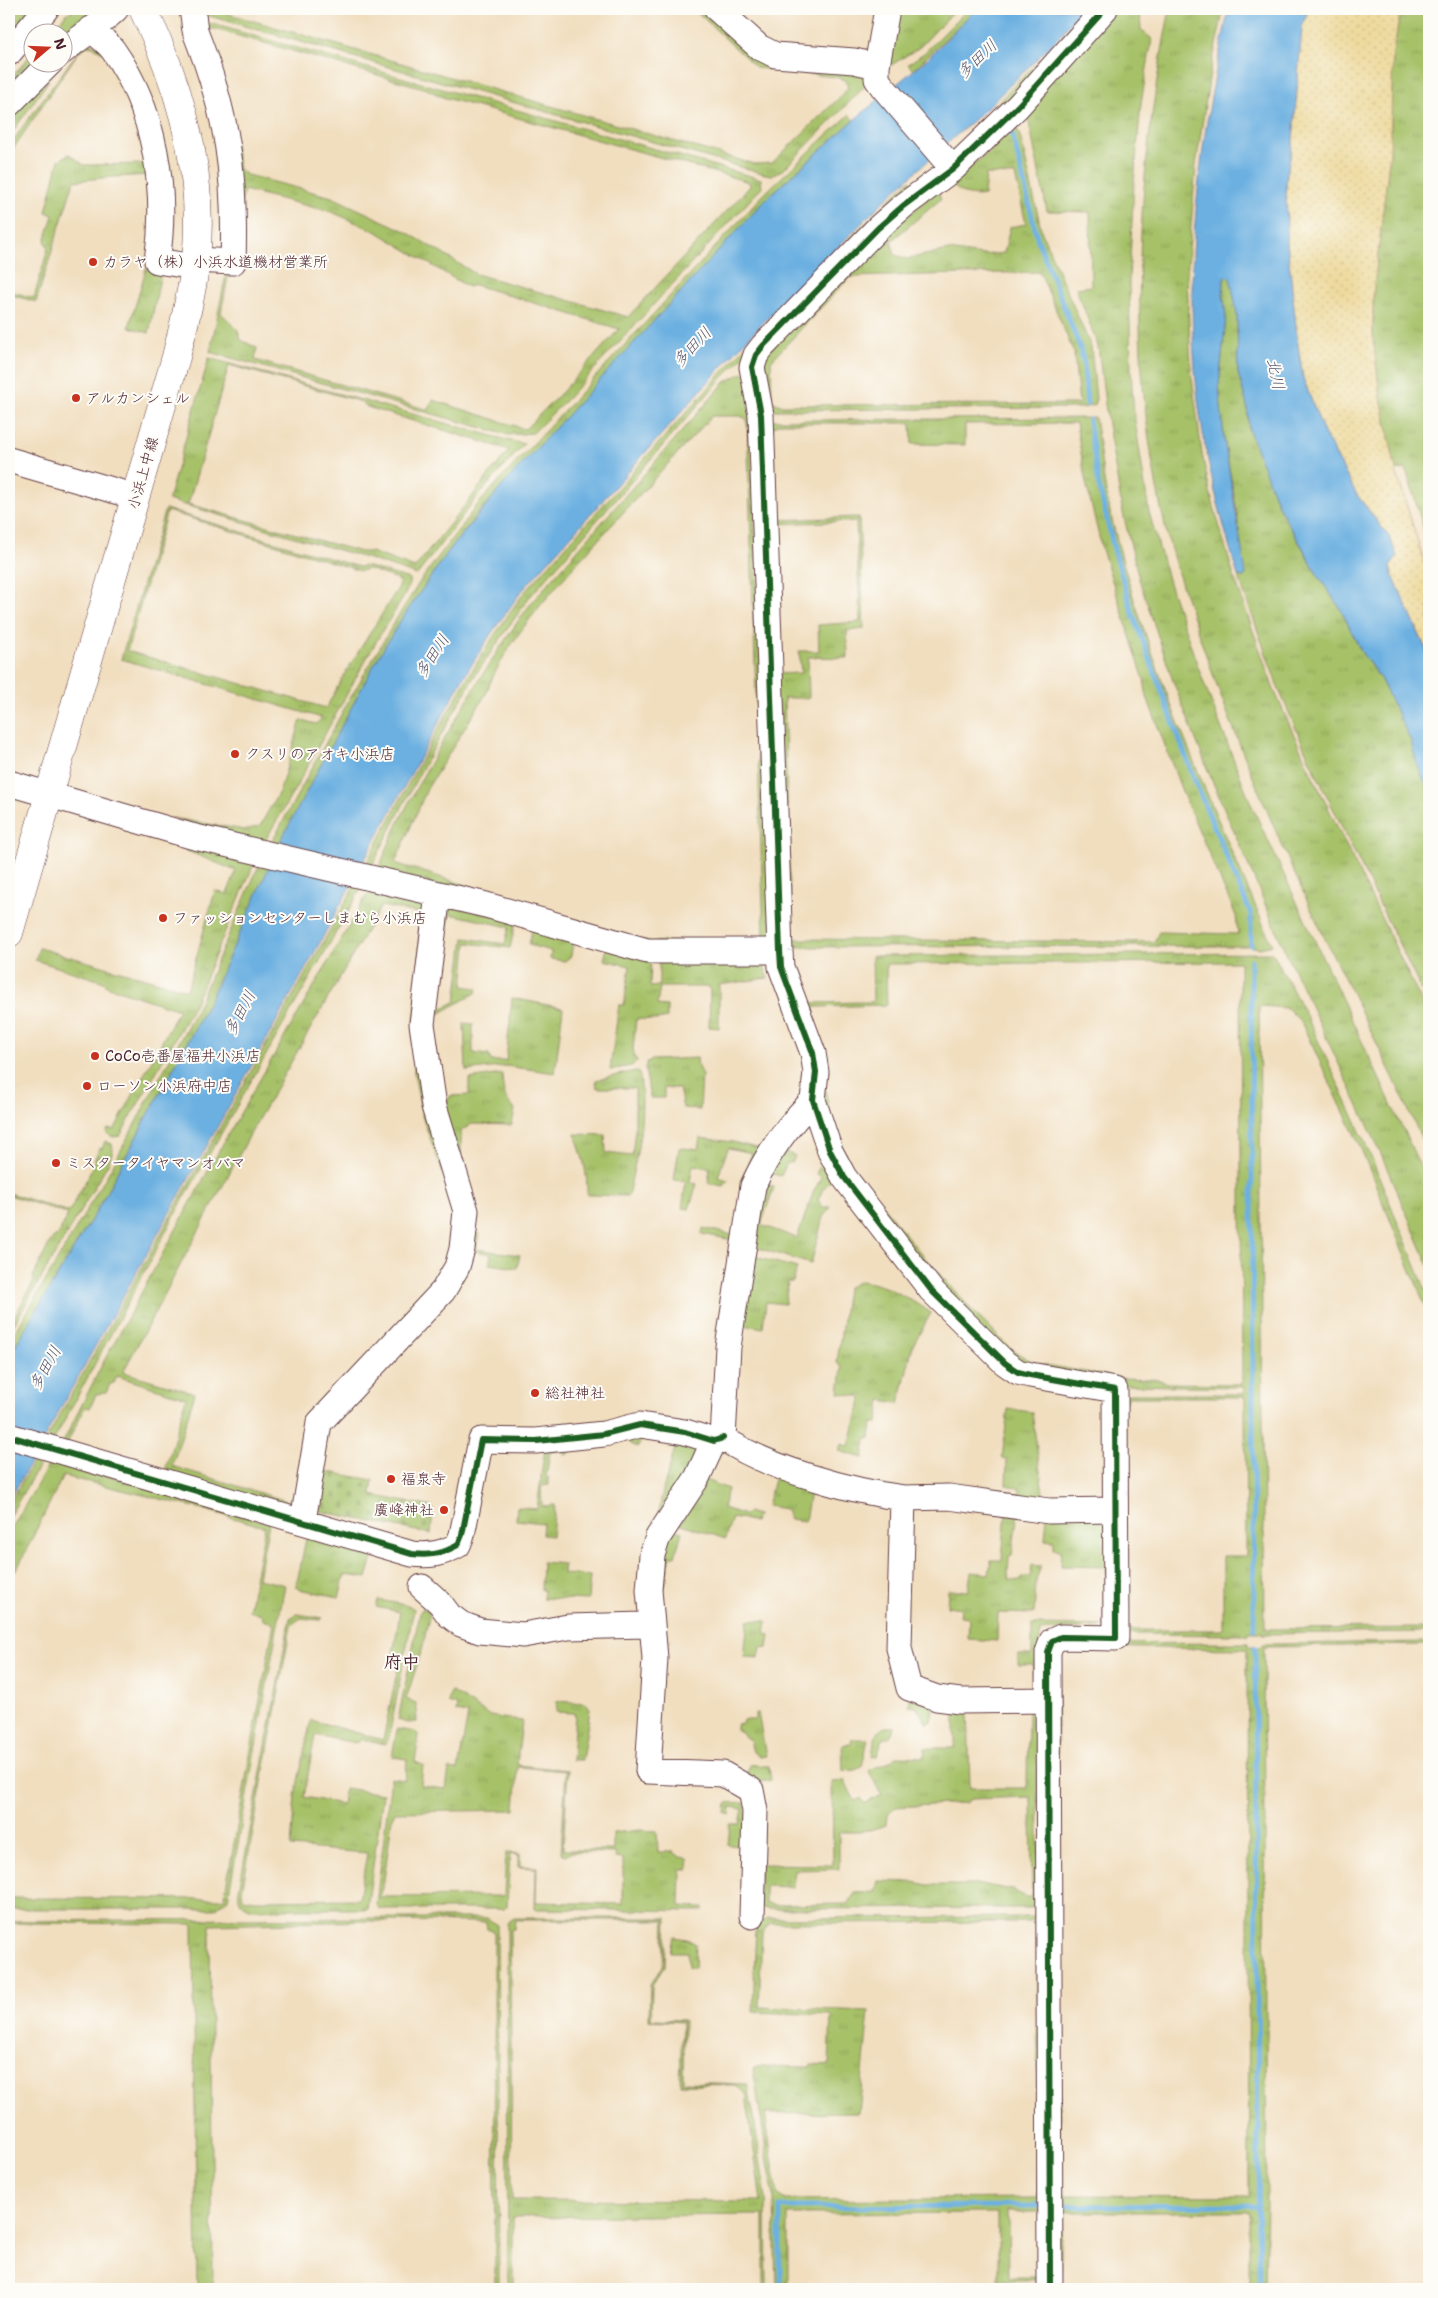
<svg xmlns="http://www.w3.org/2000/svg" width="1438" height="2298" font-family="'Shantell Sans','Klee One',sans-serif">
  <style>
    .grass { fill: url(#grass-tufts); stroke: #787049; fill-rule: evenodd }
    .sand { fill: url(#sand-dots); stroke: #9c7c64 }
    .cemetery { fill: url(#cemetery-stones); stroke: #787049 }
    .water { fill: #6cb0e1; stroke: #5b6886 }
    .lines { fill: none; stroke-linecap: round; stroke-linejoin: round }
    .stream { stroke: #6cb0e1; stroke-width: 5 }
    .minor-casing { stroke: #633c41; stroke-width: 27 }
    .major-casing { stroke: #633c41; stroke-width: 29 }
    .minor { stroke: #fff; stroke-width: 25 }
    .major { stroke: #fff; stroke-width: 28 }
    .cycleway-casing { stroke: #fdfcf7; stroke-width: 9 }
    .cycleway { stroke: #1b5e20; stroke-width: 6 }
    .poi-dot { fill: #c8321e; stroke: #fdfcf7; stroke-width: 2 }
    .labels { text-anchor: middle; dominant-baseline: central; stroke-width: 4; stroke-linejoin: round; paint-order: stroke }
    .poi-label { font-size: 15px; fill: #4a1f2b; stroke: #fdfcf7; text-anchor: start }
    .street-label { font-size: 15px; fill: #4a1f2b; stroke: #fdfcf7 }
    .water-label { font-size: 16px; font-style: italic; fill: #585974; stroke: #fdfcf7 }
    .quarter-label { font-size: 18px; font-weight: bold; fill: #4a1f2b; stroke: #fdfcf7 }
  </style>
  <defs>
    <pattern id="grass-tufts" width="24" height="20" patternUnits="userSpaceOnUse" patternTransform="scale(1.25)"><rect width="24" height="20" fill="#a6c167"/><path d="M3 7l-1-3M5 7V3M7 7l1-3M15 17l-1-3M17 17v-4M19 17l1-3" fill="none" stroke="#90a55a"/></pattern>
    <pattern id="sand-dots" width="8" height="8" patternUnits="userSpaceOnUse" patternTransform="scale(1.25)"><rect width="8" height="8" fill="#eeda9e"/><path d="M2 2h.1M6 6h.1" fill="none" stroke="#cebb88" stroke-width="1.8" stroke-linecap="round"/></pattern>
    <pattern id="cemetery-stones" width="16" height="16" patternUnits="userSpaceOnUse" patternTransform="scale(1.25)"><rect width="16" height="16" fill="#a6c167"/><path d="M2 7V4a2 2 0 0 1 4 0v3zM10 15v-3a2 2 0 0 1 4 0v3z" fill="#90a55a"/></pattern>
  </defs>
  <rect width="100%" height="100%" fill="#fdfcf7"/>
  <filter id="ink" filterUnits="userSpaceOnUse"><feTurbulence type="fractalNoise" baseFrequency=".02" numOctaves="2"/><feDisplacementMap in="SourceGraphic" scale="10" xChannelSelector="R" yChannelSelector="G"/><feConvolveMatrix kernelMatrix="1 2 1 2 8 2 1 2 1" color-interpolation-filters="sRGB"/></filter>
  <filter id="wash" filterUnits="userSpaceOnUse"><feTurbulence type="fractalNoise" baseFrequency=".0096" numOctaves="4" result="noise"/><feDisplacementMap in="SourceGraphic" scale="20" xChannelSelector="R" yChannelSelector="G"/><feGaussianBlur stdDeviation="1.12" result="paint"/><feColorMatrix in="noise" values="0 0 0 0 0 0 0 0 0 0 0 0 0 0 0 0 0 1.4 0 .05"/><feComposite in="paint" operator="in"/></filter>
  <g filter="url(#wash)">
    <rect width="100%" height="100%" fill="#f1debf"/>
    <path class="grass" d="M9 9H32L9 37Z
      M78 9H89L93 12 82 21 63 43 62 32H50L67 13Z
      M199 9H212L754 164 772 163 842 95 848 88 845 80 836 77 757 68 696 11 688 9H710L756 49 868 73V83L784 169 772 175 765 174 206 15Z
      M892 9H956L920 47 885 69Z
      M968 9H976L913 70 908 64 924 53Z
      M1085 9H1094L1002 108 997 103 1060 40Z
      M1114 9H1140L1141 30 1152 39 1141 103 1134 182 1129 279 1131 371 1134 414 1149 512 1169 583 1202 678 1251 804 1429 1185V1266L1373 1136 1285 951 1209 773 1173 681 1139 579 1122 509 1106 412 1098 346 1076 288 1091 286 1090 212 1047 211 1026 108Z
      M1170 9H1224L1211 67 1196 165 1187 276 1191 370 1202 454 1211 496 1234 577 1274 690 1307 764 1429 1017V1156C1398 1084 1362 1014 1327 943 1280 845 1237 744 1201 641 1186 597 1170 554 1161 508 1126 345 1137 171 1170 9Z
      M1401 9H1429V548L1406 469 1396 471 1379 388 1373 338V295L1390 152 1393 53Z
      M205 22 761 179 762 187 564 402 533 433 508 435 210 352 227 270 237 268C243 175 232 112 200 24ZM207 27 427 89 442 97 749 182 750 186 628 317 476 274 405 231 332 197 247 175 239 170 231 119 224 89 205 31ZM244 190 332 212 377 232 468 287 475 285 619 329 563 391 525 429 433 400 429 410 255 360 257 348 241 340 237 329 221 313 229 272 238 269 241 206Z
      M86 41 108 52 132 90 136 99 148 143 153 175 112 177 74 181 36 302 9 294V291L34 298 48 248 45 241 53 215 46 212 59 160 69 154 84 165 150 164 139 112 132 92 107 54 93 47 86 46 77 54 9 155V148L21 129Z
      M32 53V62L43 63 9 96V81Z
      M49 80 9 137V112Z
      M849 115 854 120 767 198 481 510 450 549 399 623 375 663 277 849 269 847 349 700 397 618 421 580 477 505 766 192Z
      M1011 123 1017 129 1020 136 1042 233 1091 347 1096 399 1094 405 1083 408 773 410 765 406 764 356 847 268 938 190 941 199 891 241 895 255 907 259 948 250 982 255 1004 253 1010 227 1026 224 1015 175 986 174 984 195C969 198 960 193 949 182L990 152 993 149 997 136ZM1040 272 1074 353 1079 404 780 405 772 401 771 361 850 277Z
      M910 180 915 186 722 378 528 599 474 677 418 776 370 870 364 868C414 775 460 680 523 594L790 297Z
      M146 269 161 273 149 333 129 327Z
      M1228 276 1231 281 1237 314 1238 373 1247 405 1249 430 1279 507 1317 574 1340 608 1362 653 1380 678 1411 741 1417 764 1429 791V1006L1311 763 1279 690 1238 576 1243 577 1237 512 1224 439 1219 385 1226 317 1223 293 1224 279Z
      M209 358 507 440 524 444 473 502 417 575 366 558 168 500ZM229 365 362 402 367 407 509 450 415 568 371 552H361L188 504Z
      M745 373 748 378 774 941 648 944 379 869C393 829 415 790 436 753 466 701 496 650 532 602L725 382 740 374ZM712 416H740L747 419 764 939 648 942 395 863 427 789 486 694C503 642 562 580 599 539 637 498 674 457 712 416Z
      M1095 418C1100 449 1103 481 1110 512 1145 662 1212 804 1272 945L1260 948 1247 946 793 947 787 944 775 674 801 673 799 651H819L818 625 860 622 856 521 771 524 769 420ZM781 423H911L912 444 965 445V424L1076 423 1086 483 1102 549 1144 680 1147 697 1183 794 1236 916 1238 934 1159 932 1154 942 795 939 791 935 784 698H809L808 657 848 658 847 631 864 629 859 517 775 520 772 430 775 425Z
      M165 509 359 567 366 566 409 579C412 590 390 617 384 628 342 700 306 773 263 844L172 818 245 830 260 826 280 790 301 720 316 724 322 718 121 659ZM167 511 361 571 369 569 399 580 400 585 347 670 326 708 127 651Z
      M191 845 253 860 254 864 193 1007 120 1136 113 1137 106 1133 108 1129 114 1130 179 1010 106 986V983L101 981 35 960 39 948 187 990 215 891 227 894 236 871 185 850Z
      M260 863 270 866 208 1004 96 1212 9 1356V1343L113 1165 196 1010Z
      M355 885 362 887 178 1209 54 1440 47 1438Z
      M371 888 423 899C434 920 419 995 417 1023 416 1031 418 1040 419 1049 423 1077 428 1104 436 1131 454 1192 480 1229 439 1289L315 1421 312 1429 299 1512 165 1471 186 1398 117 1376 114 1383 110 1384 106 1393 96 1394 90 1408 85 1407 67 1443 63 1442 103 1363 226 1138ZM381 906 419 913 420 964 414 1024V1073L423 1119 454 1202 456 1216 455 1245 449 1263 432 1292 313 1418 308 1434 297 1500 291 1499 290 1502 172 1466 195 1393 123 1372 259 1118Z
      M446 906H452L516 921 510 948 467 943 463 986 477 988 476 993 433 1017 428 1018 442 911ZM450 914 509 927 505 944 464 938 456 1001 441 1009 433 1007Z
      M532 929 574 939 571 956 565 961 550 959 551 951 529 945Z
      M607 947 651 958 650 987 659 986V958H762L768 978 719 985V1028L709 1027 710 987H660L657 1005 667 1006V1018L657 1020 636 1019 633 1050 637 1062 631 1066 610 1070 619 1005H624L630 966 604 960Z
      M1273 953 1309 1021 1364 1140 1429 1298V1315L1359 1144 1301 1022 1287 1008 1259 1006 1265 1629 1429 1628V1632L1262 1634 1261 1632H1249L1248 1635 1127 1634 1123 1631 1120 1403 1123 1397 1129 1394H1244V1387L1117 1385 1032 1370 1020 1366 1007 1359 936 1287 849 1174 835 1148 826 1122 821 1097 822 1071 819 1052 802 1003 873 1002 872 956ZM1240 962 1242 1384 1168 1383 1157 1379 1120 1378 1040 1364 1027 1359 1011 1349 972 1310 924 1257 851 1167 831 1123 825 1088 826 1071 811 1015 816 1007 887 1005 886 964ZM1129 1397H1245L1246 1556H1223V1630H1126L1123 1405Z
      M512 998 563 1008 555 1073 506 1066 466 1071 464 1023 473 1024V1053L489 1055 491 1061H506Z
      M697 1058 698 1067 702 1075 700 1110 683 1108 679 1088H664V1098H650L645 1068 647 1062 652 1060Z
      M635 1071 639 1072C647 1114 637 1155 628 1196L587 1195C588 1173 582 1155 575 1134L605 1135 606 1153 632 1156 635 1129V1088H597L596 1080Z
      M502 1074C503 1089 503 1099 515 1109L512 1125 472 1124 461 1131V1155L438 1102 448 1101 450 1096 469 1095V1079Z
      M700 1138 733 1142 760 1149 746 1184 740 1183 752 1153 728 1148 718 1177 728 1180 724 1186 708 1183 710 1168 693 1165 690 1182 697 1184 689 1209 682 1208 686 1182 674 1180 679 1148 698 1149Z
      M105 1141 112 1144 113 1150 109 1162 9 1333V1319H13L34 1281 33 1277 51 1240 58 1235 68 1214 9 1195V1193L69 1212 90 1173 99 1148 102 1149Z
      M820 1142 836 1176 823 1189 818 1200 823 1207H831L823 1217 811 1264 751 1246C752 1210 759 1178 780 1149L795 1156 791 1163H787L781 1176 770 1173 766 1184 774 1187 761 1225 797 1238 813 1193 821 1177 816 1173 823 1161 822 1157 815 1152Z
      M703 1228 733 1235 738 1241 702 1234Z
      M469 1233 479 1234 476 1249 520 1255 517 1268 489 1264 491 1255 488 1253 466 1250Z
      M752 1256 797 1268 793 1282H788L785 1304 766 1302 763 1328 737 1324Z
      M860 1281C887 1284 908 1298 931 1313L913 1345 899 1403 881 1400 878 1423H872L870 1438 866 1439 863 1458 839 1451 841 1444 849 1446 862 1397 839 1393 842 1367 837 1363 847 1288Z
      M1008 1409 1032 1412 1045 1508 1020 1505V1488L1006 1485 1007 1459 1002 1458Z
      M641 1431 703 1450 658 1515 664 1486 676 1445 652 1437 642 1439 638 1447 632 1445 628 1440Z
      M545 1446 569 1448 568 1454 564 1455V1450L550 1452 546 1477 549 1478V1485L541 1486 542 1506 555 1505 552 1536 542 1535 543 1523 516 1520 517 1507 537 1509Z
      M37 1455 44 1457 9 1517V1505Z
      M52 1459 269 1523 258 1579 285 1585 228 1899 215 1909H9V1843L12 1898 224 1899 274 1623 263 1620 262 1614 249 1611 265 1527 198 1508 63 1476 20 1563 9 1580V1533Z
      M777 1468 812 1480 805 1521 790 1519 785 1509 767 1506Z
      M703 1479 728 1489 723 1508 745 1515 748 1512 757 1515 754 1522 739 1518 737 1519 732 1518 725 1539 676 1522Z
      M1006 1511 1018 1512 1012 1555 1009 1556 1008 1574 1010 1580 1021 1581 1022 1577H1030L1032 1565 1041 1566 1036 1581 1034 1614 998 1613 997 1641 968 1639 969 1617 960 1616 961 1608 947 1606 948 1590 968 1591 971 1572 989 1574 991 1560H1002Z
      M1109 1514 1108 1626 1040 1631V1688L1033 1690V1665H1018V1655H1032V1625L1103 1626 1106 1622V1567L1060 1566 1061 1550 1054 1549V1541L1045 1540 1047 1515Z
      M669 1528 682 1532 675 1556H671L663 1587H653Z
      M307 1534 375 1551 367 1578 345 1575 339 1597 298 1589 296 1587Z
      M542 1562 564 1564 563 1574 590 1576 588 1600 543 1598 544 1590H541Z
      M378 1600 408 1605 414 1609 388 1741 384 1744 361 1739 356 1743 315 1735 304 1797 342 1804 345 1788 383 1794 367 1909H249C239 1903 238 1900 239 1889L290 1618 297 1614 323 1618 320 1620 301 1618 291 1625 242 1891 243 1898 255 1900 359 1899 367 1853 291 1847 295 1796 311 1720 383 1740 398 1667 391 1666 400 1612 376 1607Z
      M423 1608 430 1612 423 1646 406 1699 416 1703 417 1722 408 1723 398 1720 420 1612Z
      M748 1620 767 1621 765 1633 770 1635 768 1648 761 1647 759 1658 744 1657Z
      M1429 1642V1645L1264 1647 1267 2204 1265 2289H1249V2212H1061V2289H1057L1055 1651 1058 1646 1063 1644 1249 1643V1647H1261L1262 1644ZM1064 1647 1247 1649 1249 2196 1060 2195 1057 1656 1059 1650Z
      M451 1691 490 1716 522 1721 517 1765 568 1770 563 1850H613V1833L640 1830 657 1831 658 1852H674L680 1857 688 1858 689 1869H681L680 1906 703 1907V1911L535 1909 536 1868 518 1867V1855L510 1854 507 1906 504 1909H380L376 1905 391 1778 405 1780 407 1759 392 1757 397 1729 415 1732 419 1735 415 1762 423 1765 421 1786 446 1789 449 1769 458 1770 468 1714 456 1712 457 1706 448 1703ZM518 1767 566 1771 561 1853 565 1856 572 1852 615 1853 616 1858 623 1859V1904L536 1902 537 1867 520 1866V1854L506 1853 504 1896 380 1897 383 1888 392 1818 395 1812 515 1810Z
      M910 1698 934 1703 931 1721 927 1724 916 1706 909 1705Z
      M557 1701 585 1703 588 1705 590 1710 582 1760H572L575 1713 556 1712Z
      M968 1706 970 1788H1027L1028 1707 1037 1709 1040 1905 1035 1908 766 1909 760 1906 759 1864 833 1865 832 1781 844 1780 855 1801 861 1798 864 1804 881 1795 869 1771 871 1769 888 1763 898 1756 924 1757 925 1748H955V1709ZM1031 1797 1032 1897H1026L1013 1890 985 1885H928L913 1882 878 1881 875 1892 855 1893 848 1904 773 1905 765 1902V1886L793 1887 795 1870 839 1869V1832H863L886 1825 887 1815 896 1807 965 1803 971 1799Z
      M755 1713H758L766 1756 759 1757 753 1752 750 1740 745 1737 742 1732 737 1730V1725L742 1724 743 1720H755Z
      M885 1727H894C892 1735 890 1738 883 1739L877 1756 872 1757C874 1746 873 1732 885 1727Z
      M852 1739H868L862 1767 855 1770 843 1771 842 1745 851 1744Z
      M758 1764 760 1766H769L771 1780 749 1784 747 1773 750 1765Z
      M745 1802 750 1846 728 1845 730 1824H740L743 1809 731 1807 730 1815 725 1813 726 1803Z
      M1035 1917 1040 1920 1043 2212H1008L1009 2277H1044L1040 2280H998V2213L788 2214V2289H776L774 2198 753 2069 755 2066 810 2067 811 2064 829 2065 831 2015 753 2012 756 1924 768 1918ZM1033 1922 1037 1925 1038 2198 785 2200 778 2195 765 2114 859 2113 869 2011 759 2007 762 1933 770 1923Z
      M371 1918H487L497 1925 499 2289H495L494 1932 487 1929 486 1922 371 1921 210 1925 213 2289H197L193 1924 9 1923V1921Z
      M514 1918H667L665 1966 652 1985 651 2019 684 2020 683 2082 747 2084 753 2111 766 2199 767 2289H764V2215L513 2217V2289H508L507 1923ZM515 1920H665L663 1966 650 1984 649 2020 682 2022 680 2084 735 2085 746 2094 761 2201 512 2200 510 1930 514 1929Z
      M674 1937 687 1939 696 1944 695 1968H688V1952H671Z"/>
    <path class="sand" d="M1309 9H1401L1393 53 1390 152 1373 295V338L1379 388 1396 471 1429 578V656L1392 574 1390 567 1397 556 1390 538 1357 495 1324 433 1303 378 1298 345 1287 242 1286 179 1293 141 1302 25Z"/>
    <path class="cemetery" d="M324 1471 373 1480 371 1495 433 1507 431 1534 319 1511Z"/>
    <path class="water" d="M976 9H1082L1058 38 988 107 892 193 789 296 737 350 521 592 491 634 462 680 311 959 9 1501V1356L96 1212 208 1004 281 840 375 663 399 623 450 549 503 485 767 198 854 120 928 58Z
      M1229 9H1309L1302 25 1293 141 1286 179 1287 242 1298 345 1303 378 1324 433 1357 495 1390 538 1397 556 1390 567 1392 574 1429 656V791L1417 764 1411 741 1380 678 1362 653 1340 608 1317 574 1306 553 1293 532 1279 507 1269 482 1249 430 1247 405 1238 373 1237 314 1231 281 1228 276 1224 279 1223 293 1226 317 1219 385 1224 439 1246 575 1243 577 1238 576C1218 508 1200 440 1195 369 1185 248 1202 127 1229 9Z"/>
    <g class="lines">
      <path class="stream" d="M1008 128 1013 137 1038 241 1080 347 1084 364 1087 404
        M1089 420 1098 482 1114 549 1133 614 1196 784 1251 914V945
        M1251 960 1254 1629
        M1255 1648 1259 2289
        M1062 2206 1258 2205
        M780 2289V2207L1040 2206"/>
    </g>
  </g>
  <g filter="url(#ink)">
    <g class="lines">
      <g class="minor-casing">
        <path id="minor" d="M191 9C195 17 193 26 196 34 228 116 236 175 233 262L196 260
          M717 9 759 47 775 55 854 61 877 66V79L882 86 953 169
          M91 29C98 36 107 42 113 50 155 109 168 191 157 261L195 267
          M62 52C80 37 100 25 116 9
          M9 53 46 9
          M877 66 887 9
          M9 104 51 62
          M9 460 136 497
          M9 783 191 836 486 905 647 951H780
          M9 1436 412 1554C430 1556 442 1554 458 1545L462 1535 481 1440 536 1441 604 1434 640 1425 685 1432 714 1441 723 1438
          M723 1438C766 1468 851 1491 903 1498L899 1648 909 1688 937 1698 960 1701 1048 1700
          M723 1438 728 1347 753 1186C767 1154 789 1124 813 1100
          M714 1441 697 1478 658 1537 652 1555 649 1590 655 1658 648 1771 723 1774 751 1790 755 1811 752 1916
          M903 1498 949 1497 1049 1511 1115 1510
          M303 1521 319 1423 443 1291 457 1267 462 1249 466 1211 434 1106 422 1024 438 894
          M422 1587 440 1603 449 1615 461 1624 480 1631 523 1635 568 1627 644 1625 651 1622
          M1050 2289 1048 1652 1052 1641 1061 1637 1116 1638 1115 1390 1030 1375 1018 1372 1005 1363 931 1290 844 1177 830 1151 813 1100 816 1072 813 1053 781 967 780 951 761 415 752 367 756 355 763 346 878 228 903 206 953 169 1018 106 1105 9"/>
      </g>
      <g class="major-casing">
        <path id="major" d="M9 933 176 357C184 325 192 293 196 260 205 172 181 87 143 9"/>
      </g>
      <use href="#minor" class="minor"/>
      <use href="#major" class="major"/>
      <g class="cycleway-casing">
        <path id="cycleway" d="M9 1436 412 1554C430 1556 442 1554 458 1545L462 1535 481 1440 536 1441 604 1434 640 1425 685 1432 714 1441 723 1438
          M1050 2289 1048 1652 1052 1641 1061 1637 1116 1638 1115 1390 1030 1375 1018 1372 1005 1363 931 1290 844 1177 830 1151 813 1100 816 1072 813 1053 781 967 780 951 761 415 752 367 756 355 763 346 878 228 903 206 953 169 1018 106 1105 9"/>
      </g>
      <use href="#cycleway" class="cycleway"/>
    </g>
  </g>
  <g class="poi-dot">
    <circle cx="93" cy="262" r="5"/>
    <circle cx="76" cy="398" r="5"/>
    <circle cx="235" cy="754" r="5"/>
    <circle cx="163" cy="918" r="5"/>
    <circle cx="95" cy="1056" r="5"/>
    <circle cx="87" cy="1086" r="5"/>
    <circle cx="56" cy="1163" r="5"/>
    <circle cx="535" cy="1393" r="5"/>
    <circle cx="391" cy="1479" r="5"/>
    <circle cx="444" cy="1510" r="5"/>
  </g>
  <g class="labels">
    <g class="poi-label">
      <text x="103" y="262">カラヤ（株）小浜水道機材営業所</text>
      <text x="86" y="398">アルカンシェル</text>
      <text x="245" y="754">クスリのアオキ小浜店</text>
      <text x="173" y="918">ファッションセンターしまむら小浜店</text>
      <text x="105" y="1056">CoCo壱番屋福井小浜店</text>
      <text x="97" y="1086">ローソン小浜府中店</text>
      <text x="66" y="1163">ミスタータイヤマンオバマ</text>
      <text x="545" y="1393">総社神社</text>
      <text x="401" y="1479">福泉寺</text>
      <text x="434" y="1510" text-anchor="end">廣峰神社</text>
    </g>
    <g class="street-label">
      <text transform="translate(143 473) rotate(-74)">小浜上中線</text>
    </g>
    <g class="water-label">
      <text transform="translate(977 59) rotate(-43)">多田川</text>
      <text transform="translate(692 347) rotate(-47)">多田川</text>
      <text transform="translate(1276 374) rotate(78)">北川</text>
      <text transform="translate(432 656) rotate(-57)">多田川</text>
      <text transform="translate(240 1013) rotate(-62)">多田川</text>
      <text transform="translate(45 1368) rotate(-61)">多田川</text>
    </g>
    <g class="quarter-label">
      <text x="402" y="1662">府中</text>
    </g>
  </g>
  <rect width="1438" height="2298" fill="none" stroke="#fdfcf7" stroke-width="30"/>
  <g transform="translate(48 48) rotate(71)"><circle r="24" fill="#fdfcf7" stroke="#b5a4a5"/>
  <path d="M0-4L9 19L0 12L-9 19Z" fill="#c8321e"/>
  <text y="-8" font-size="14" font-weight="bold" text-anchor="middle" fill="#4a1f2b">N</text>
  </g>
</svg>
